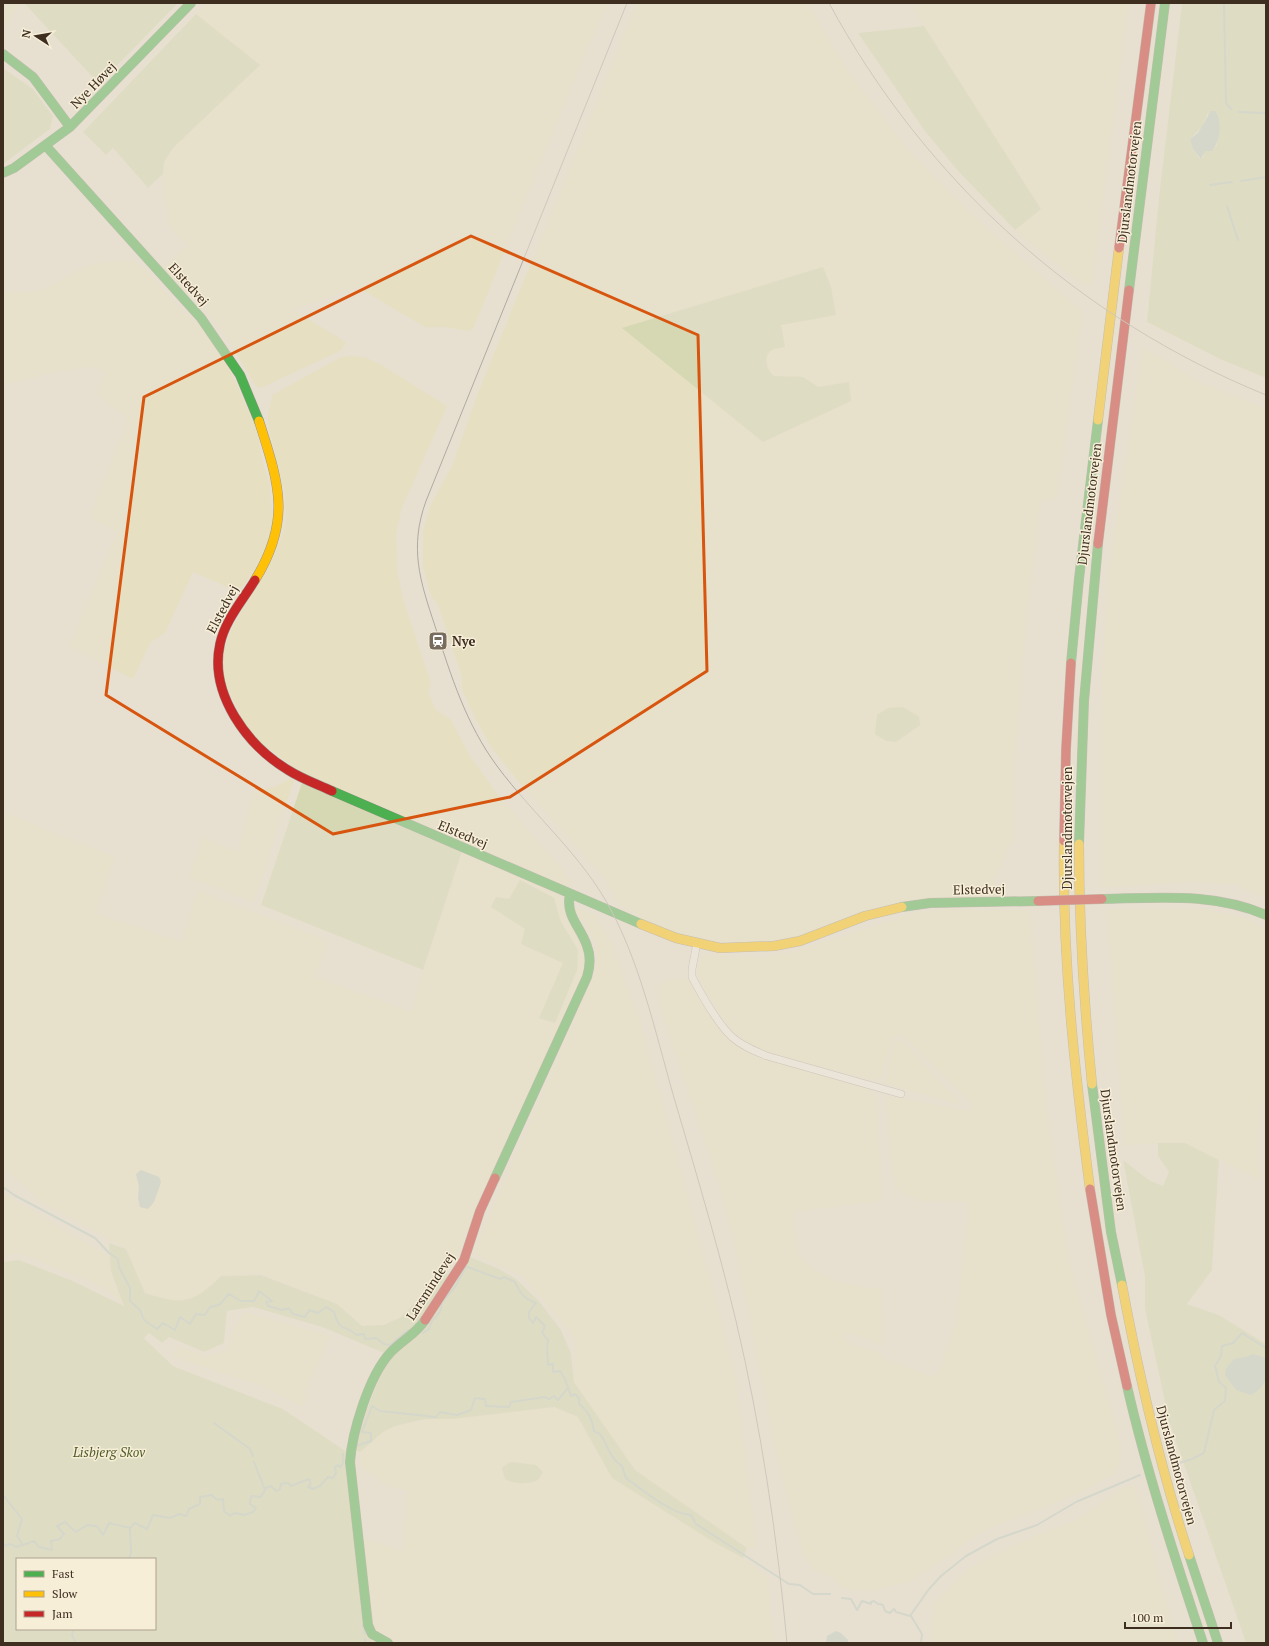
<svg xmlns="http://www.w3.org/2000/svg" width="1269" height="1646" font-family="'PT Serif',serif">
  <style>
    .farmland { fill: #e6dfc2 }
    .green { fill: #d6d7b3; fill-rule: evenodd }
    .water { fill: #bcccc2 }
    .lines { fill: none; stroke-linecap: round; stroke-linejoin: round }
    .stream { stroke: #bcccc2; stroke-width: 2 }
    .street-casing { stroke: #ada599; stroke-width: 8 }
    .fast-casing { stroke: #9c958a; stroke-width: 10 }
    .slow-casing { stroke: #9c958a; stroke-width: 10 }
    .jam-casing { stroke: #9c958a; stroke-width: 10 }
    .street { stroke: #efebe3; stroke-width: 7 }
    .fast { stroke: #4caf50; stroke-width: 9 }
    .slow { stroke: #ffc107; stroke-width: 9 }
    .jam { stroke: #c62828; stroke-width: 9 }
    .tram { stroke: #afaaa2; stroke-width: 1 }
    .jam-bridge-casing { stroke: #9c958a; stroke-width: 10; stroke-linecap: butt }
    .jam-bridge { stroke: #c62828; stroke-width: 9 }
    .marked { fill: none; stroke: #d7550e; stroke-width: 3; stroke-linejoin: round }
    .labels { text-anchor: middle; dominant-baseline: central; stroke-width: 3; stroke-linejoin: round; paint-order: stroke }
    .street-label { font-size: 13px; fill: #3d2e20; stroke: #f7eed8 }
    .poi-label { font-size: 13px; font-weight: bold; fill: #3d2e20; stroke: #f7eed8; text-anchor: start }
    .park-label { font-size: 13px; font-style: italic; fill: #4d5a26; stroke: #f7eed8 }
  </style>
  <rect width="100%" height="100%" fill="#e7e0d1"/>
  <path class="farmland" d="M3 3H23L16 9 3 32Z
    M207 3H442L451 5 453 3H609L588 46 474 327 469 331 445 327H425L357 287 293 310 346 342 342 350 261 388 256 386 227 338 197 300H194L163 268 188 245 172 231 168 220 163 181 164 162 173 148 260 65 196 14Z
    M637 3H808L846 68 909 151 972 215 1083 312 1057 496 1052 500H1041L1026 625 1014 772V837L995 878 996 898 932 900 792 939 756 945H728L697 940 657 928 620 906 605 879 518 781 492 748 475 718 462 689V677L438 605 431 596 423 567V531L431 504 452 466 478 393Z
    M928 3H1129L1092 285 1080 283 1015 230 1041 209 912 7Z
    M129 260 139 264 146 270 185 314 203 327 230 370 256 427 263 464 269 482 273 521 268 540 262 556 244 586 232 589 193 572 165 633 150 643 133 679 69 647 117 532 90 517 128 419 97 395 105 373 95 367 59 371 4 385 3 387V292H33L55 284 80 269 97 263Z
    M1143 347 1198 381 1266 409V899L1234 884 1190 882 1101 888 1102 679 1108 577Z
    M352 356 364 357 380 364 447 406 402 508 396 533 397 569 403 599 431 683 428 691 435 709 451 720 470 756 495 791 560 866 570 882 571 888 317 779 293 767 255 738 241 717 224 682 222 667 223 652 232 628 275 554 282 536 286 519 285 493 269 429 268 414 272 395 341 357Z
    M289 779 294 780 254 902 189 877 203 837 238 852 253 792 277 786Z
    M3 812 115 857 96 913 182 942 197 890 328 941 316 977 412 1012 420 979 462 851 552 890 560 897 568 922 582 945 586 971 539 1079 476 1205 461 1251 446 1273 401 1317 384 1325 362 1326 337 1304 261 1274 221 1276 209 1288 191 1300H169L145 1293 126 1249 40 1201 3 1167Z
    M574 907 596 915 611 942 641 1023 735 1371 757 1547 747 1548 635 1470 574 1382 575 1338 522 1276 473 1254 596 969V945Z
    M939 909 1028 910 1031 919 1046 1105 1069 1260 1121 1444 1120 1463 1115 1473 1080 1493 983 1531 952 1554 909 1582 871 1591 849 1589 839 1586 833 1578 814 1570 803 1555 779 1466 734 1242 720 1189 667 1028 659 1001V991L661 983 666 980 686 978 691 981 733 1042 744 1050 797 1069 868 1088 876 1098 878 1115 882 1201 794 1212 793 1226 800 1256 812 1268 834 1280 867 1288H881L884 1346 850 1333H846L845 1339 850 1344 880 1353 883 1358 932 1377 939 1372 956 1322 969 1204 968 1202 921 1201 903 1194 896 1188 892 1169 886 1101 889 1096 970 1111 972 1104 906 1039 898 1035 893 1038 883 1075 876 1081 787 1059 754 1047 734 1032 722 1018 698 978 697 968 703 954 758 957 793 952 913 913Z
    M1107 909H1205L1248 919 1266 930V1094L1263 1100 1259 1125 1257 1151 1261 1180 1185 1143 1124 1145Z
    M895 1039 904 1042 963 1106 885 1083Z
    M3 1193 110 1257 111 1271 125 1306 105 1288 30 1257 16 1254 3 1256Z
    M245 1312 330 1336 310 1382 306 1390 307 1397 303 1407 265 1387 171 1356 181 1346 207 1357 227 1351 235 1326Z
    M554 1407 578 1417 612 1478 712 1541 743 1558 768 1578 774 1643H405L397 1642 378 1632 373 1625 370 1614 362 1538 403 1551 407 1490 388 1487 361 1467 359 1461 360 1452 383 1432 395 1426 425 1419H452Z
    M1135 1485 1178 1643H931L934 1603 968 1569 1003 1550 1044 1532 1073 1522 1124 1487Z"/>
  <path class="green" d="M24 3H178L99 84Z
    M1182 3H1266V378L1220 359 1147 322 1159 197ZM1208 113 1217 145 1212 150 1204 151 1203 158H1199L1193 149 1190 139 1202 127Z
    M196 14 260 65 173 148 164 162 163 174 148 188 113 148 106 155 83 132Z
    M924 26 1041 209 1015 230 958 171 924 130 858 33Z
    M3 68 33 89 53 116 50 129 3 164Z
    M823 267 831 287 836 315 781 325 785 347C781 348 776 348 772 350 762 356 767 370 774 376L803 377 818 387 849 382 851 401 763 442 622 328Z
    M900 707 905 708 919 717 920 725 896 742 886 741 875 734 877 715 888 708Z
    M302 783 462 851 423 970 261 905Z
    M520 880 554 898 561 922 578 950 577 970 555 1023 539 1018 563 963 521 944 525 929 491 907 496 897 509 899Z
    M1158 1143H1185L1219 1160 1212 1270 1187 1304 1219 1315 1266 1344V1643H1246L1169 1421 1145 1309V1277L1123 1160 1149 1180 1163 1186 1169 1172 1158 1156Z
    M109 1243 126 1249 145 1293C182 1305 193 1304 221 1276L261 1275 337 1304 362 1326 384 1325 401 1317 446 1273 451 1277 429 1309 409 1333 384 1353 322 1327 253 1307 227 1311 224 1343 204 1352 169 1337 162 1343 149 1333 144 1338 173 1366 283 1409 347 1452 364 1626 373 1643H3V1262L19 1260 73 1281 124 1306 111 1271ZM17 1559H155V1629H17Z
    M468 1256 499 1269 516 1279 539 1301 561 1330 571 1353 574 1382 635 1470 747 1548 743 1558 712 1541 612 1478 578 1417 554 1407 452 1419H425L395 1426 383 1432 360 1452 353 1450 354 1443 385 1363Z
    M510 1462 536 1465 543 1472 538 1480C527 1484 516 1485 505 1479L502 1468Z"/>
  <path class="water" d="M1211 111H1215C1223 122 1220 141 1212 151H1205L1201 159 1193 149 1190 139 1198 133Z
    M141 1170 159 1177 161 1182 154 1202 148 1209 140 1207 138 1198 139 1186 136 1174Z
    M1253 1354 1266 1358C1266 1378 1269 1385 1251 1395L1236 1390 1225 1375 1226 1369 1234 1359 1246 1357Z
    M836 1631 841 1633 848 1640V1643H826L827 1636Z"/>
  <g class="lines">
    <path class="stream" d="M1224 3 1226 103 1231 109
      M1239 112 1266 113
      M1241 181 1266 177
      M1210 185 1232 182
      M1227 206 1238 240
      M3 1187 14 1195 95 1238 109 1253 118 1259 119 1267 130 1288V1301L140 1310 144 1320 157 1329 163 1323 175 1330 180 1317 190 1324 196 1314 205 1315 210 1307 219 1305 229 1294 241 1301H254L259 1291 272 1301 266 1302 268 1306 282 1310 289 1308 293 1314 305 1317 309 1310 318 1313 326 1307 334 1312C340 1333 344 1324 357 1335L364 1334 365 1339 376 1338 384 1344 390 1345 408 1330
      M465 1266 500 1279 504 1277 515 1282C520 1293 524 1299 536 1303L529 1312V1318L533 1323 536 1317 545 1326 542 1333 548 1340C546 1347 548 1356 548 1365L553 1364V1372L560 1371 565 1379 571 1396 575 1394 579 1398V1404C589 1412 592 1419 594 1431L600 1434C607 1444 611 1460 622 1466L626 1478C641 1489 673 1515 691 1515L696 1524 789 1584 800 1585 813 1594H830
      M423 1333 429 1329 432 1321 440 1312 442 1302 455 1287 466 1267
      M214 1423 250 1449 253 1456
      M356 1446 371 1441V1433L362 1432 372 1406 380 1411 436 1417 440 1412 457 1415 471 1410 475 1398 485 1399 486 1406 509 1407 511 1402 545 1397 549 1399 554 1396 558 1400 568 1388
      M254 1462 265 1490
      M1176 1464 1192 1459 1204 1453 1214 1410 1225 1401 1226 1388 1219 1382 1215 1366 1221 1356 1222 1346 1233 1343 1242 1333 1266 1348
      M3 1495 22 1519 17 1536 23 1545 34 1541 39 1547 52 1550 51 1541 60 1539 64 1534 57 1526 65 1522 76 1532 87 1525 97 1526 103 1535 109 1523 130 1528 135 1523 147 1529 153 1515 170 1518 179 1514 186 1516 189 1509 200 1504V1497L211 1495 218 1500 223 1499 224 1511 230 1516 235 1513 244 1515 253 1512 256 1508 250 1504V1500L252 1496 261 1497 266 1488 271 1486 276 1491 280 1489 281 1484 288 1483 291 1486 309 1479 311 1484 308 1487 313 1489 320 1486 328 1477 333 1478 336 1473 335 1467 338 1465 340 1467 343 1463V1454
      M3 1546 11 1544 16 1547 22 1545
      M129 1559 131 1553 130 1529
      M842 1598 851 1599 857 1610 862 1601 871 1604V1602L874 1601 878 1604 883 1605 885 1611 890 1613 894 1609 896 1612 910 1616 929 1589 941 1576 966 1556 997 1539 1037 1525 1076 1502 1140 1475
      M911 1616 922 1634 921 1643
      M363 1625 365 1634
      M74 1629 72 1635 76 1643
      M365 1639 366 1643"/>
    <g class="street-casing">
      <path id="street" d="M697 943 692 969V977C701 994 718 1024 732 1037 742 1046 755 1051 767 1056L901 1094"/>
    </g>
    <g class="fast-casing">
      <path id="fast" d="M3 54 33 77 70 127
        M46 146 201 318 240 375 259 421
        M3 173 14 168 70 127 191 3
        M1129 290 1165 3
        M1071 663 1079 579 1098 420
        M332 791 641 924
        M1079 844 1084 701 1098 544
        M1102 899C1158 898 1213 892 1266 915
        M902 907 930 903 1038 901
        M1092 1084 1111 1232 1122 1285
        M495 1178 587 977C590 967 591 956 587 946 581 927 565 916 570 894
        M1127 1386C1147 1473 1175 1558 1203 1643
        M1189 1555 1218 1643
        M388 1643 372 1634 368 1625 350 1462C352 1432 369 1376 390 1353 401 1341 416 1334 425 1320"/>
    </g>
    <g class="slow-casing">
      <path id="slow" d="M1098 420 1119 248
        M255 580C292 520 279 484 259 421
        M1064 841C1062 958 1075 1074 1090 1189
        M1079 844C1079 924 1084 1004 1092 1084
        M641 924 676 938 720 948 774 946 800 941 865 916 902 907
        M1122 1285C1139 1376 1160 1467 1189 1555"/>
    </g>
    <g class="jam-casing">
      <path id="jam" d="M1119 248 1151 3
        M1098 544 1129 290
        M255 580C243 600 225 620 220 644 209 694 247 745 288 770 302 779 317 784 332 791
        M1064 841 1066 749 1071 663
        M1090 1189 1111 1315 1127 1386
        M425 1320 464 1260 480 1211 495 1178"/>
    </g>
    <use href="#street" class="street"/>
    <use href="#fast" class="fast"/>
    <use href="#slow" class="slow"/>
    <use href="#jam" class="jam"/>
    <path class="tram" d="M627 3 426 501C409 548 420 581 435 626 451 676 466 724 497 766 534 816 582 855 611 910 643 970 658 1044 677 1108 698 1179 719 1250 736 1321 761 1427 777 1535 787 1643
      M829 3C925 181 1079 319 1266 395"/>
    <g class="jam-bridge-casing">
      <path id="jam-bridge" d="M1038 901 1102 899"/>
    </g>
    <use href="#jam-bridge" class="jam-bridge"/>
  </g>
  <path d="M0 0H1269V1646H0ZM471 236 698 335 707 671 510 797 333 834 106 695 144 397Z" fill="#e7e0d1" fill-opacity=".55" fill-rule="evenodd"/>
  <path class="marked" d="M471 236 698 335 707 671 510 797 333 834 106 695 144 397Z"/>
  <defs>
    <g id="station-square" transform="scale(1)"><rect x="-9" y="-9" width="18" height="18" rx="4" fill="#786c5e" stroke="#f7eed8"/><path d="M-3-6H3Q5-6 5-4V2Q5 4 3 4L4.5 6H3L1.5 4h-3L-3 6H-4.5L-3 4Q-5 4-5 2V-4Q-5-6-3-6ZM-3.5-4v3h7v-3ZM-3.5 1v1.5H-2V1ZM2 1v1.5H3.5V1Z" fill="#fff"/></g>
  </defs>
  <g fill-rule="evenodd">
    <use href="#station-square" x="438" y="641"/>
  </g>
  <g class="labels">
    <g class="street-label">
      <text transform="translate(93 85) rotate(-46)">Nye Høvej</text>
      <text transform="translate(1129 182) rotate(-83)">Djurslandmotorvejen</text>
      <text transform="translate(189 284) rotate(48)">Elstedvej</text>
      <text transform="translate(1089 504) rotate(-83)">Djurslandmotorvejen</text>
      <text transform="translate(222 609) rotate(-62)">Elstedvej</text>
      <text transform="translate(1067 828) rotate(-90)">Djurslandmotorvejen</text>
      <text transform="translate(463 834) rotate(23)">Elstedvej</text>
      <text transform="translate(979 889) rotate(-1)">Elstedvej</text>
      <text transform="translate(1114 1150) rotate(82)">Djurslandmotorvejen</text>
      <text transform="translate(430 1286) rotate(-57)">Larsmindevej</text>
      <text transform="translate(1177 1465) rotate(75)">Djurslandmotorvejen</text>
    </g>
    <g class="poi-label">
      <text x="452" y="641">Nye</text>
    </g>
    <g class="park-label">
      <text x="109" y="1452">Lisbjerg Skov</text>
    </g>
  </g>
  <rect width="1269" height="1646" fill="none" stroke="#3d2e20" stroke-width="8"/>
  <rect x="16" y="1558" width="140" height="72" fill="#f7eed8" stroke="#ada18e"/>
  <rect x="24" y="1571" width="20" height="6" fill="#4caf50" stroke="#ada18e"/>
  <text x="52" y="1578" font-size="12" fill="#3d2e20">Fast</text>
  <rect x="24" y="1591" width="20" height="6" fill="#ffc107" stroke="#ada18e"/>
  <text x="52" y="1598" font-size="12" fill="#3d2e20">Slow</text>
  <rect x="24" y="1611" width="20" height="6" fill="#c62828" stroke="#ada18e"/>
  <text x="52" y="1618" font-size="12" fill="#3d2e20">Jam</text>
  <g transform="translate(36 36) rotate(282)" stroke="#f7eed8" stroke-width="3" paint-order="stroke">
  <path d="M0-3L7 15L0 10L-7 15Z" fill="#3d2e20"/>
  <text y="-6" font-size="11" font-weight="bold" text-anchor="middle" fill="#3d2e20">N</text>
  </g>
  <path d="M1125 1622v6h106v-6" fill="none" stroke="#3d2e20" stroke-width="2"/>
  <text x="1131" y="1622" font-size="12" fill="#3d2e20" stroke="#f7eed8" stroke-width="3" paint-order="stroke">100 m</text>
</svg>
